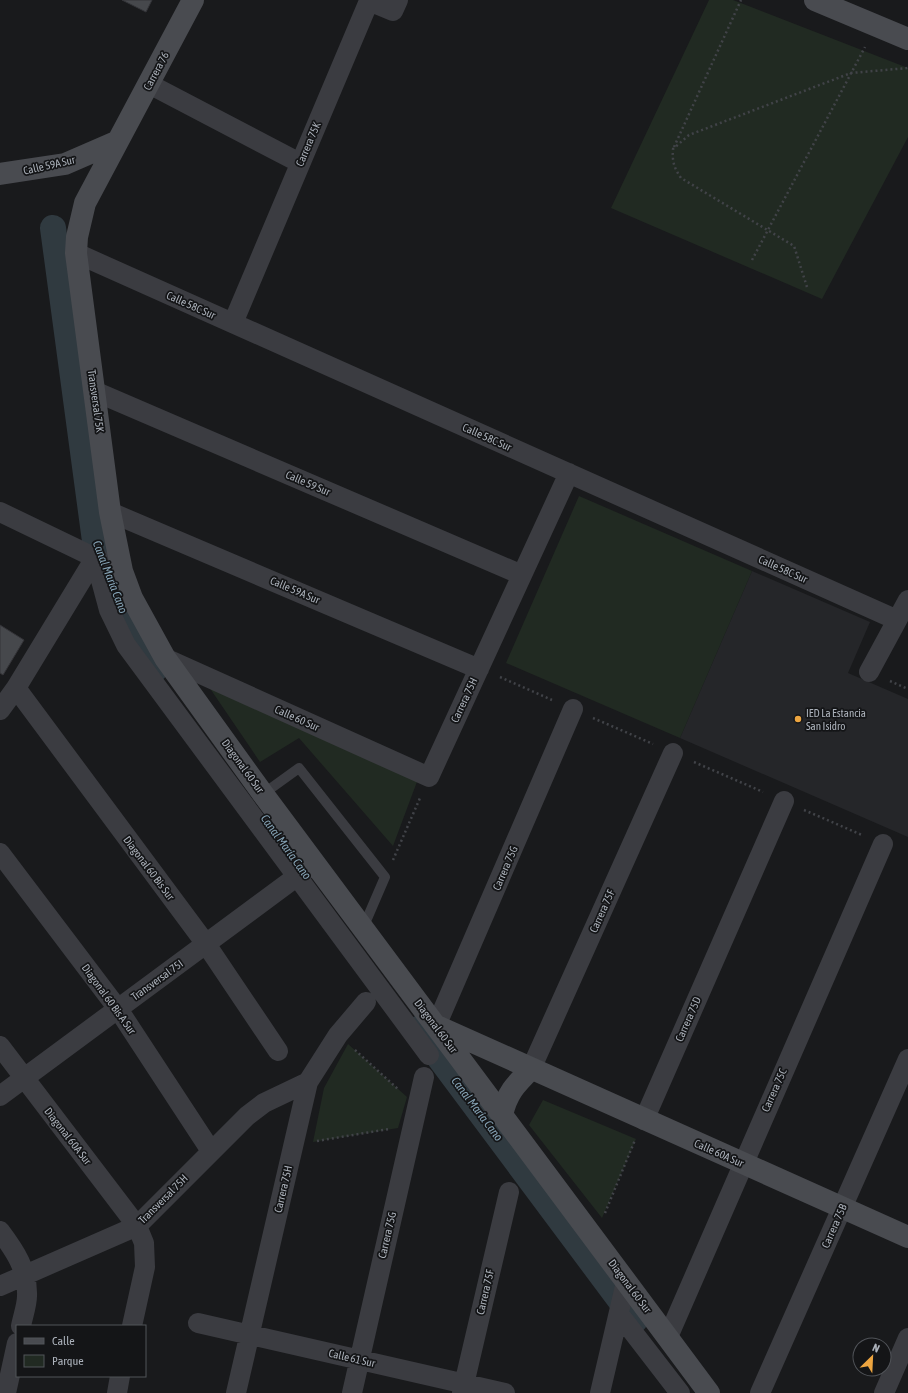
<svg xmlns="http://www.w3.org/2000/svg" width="908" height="1393" font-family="'Asap Condensed',sans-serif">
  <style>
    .built { fill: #252629 }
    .green { fill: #212a22 }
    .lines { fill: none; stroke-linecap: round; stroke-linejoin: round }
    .canal { stroke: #303a40; stroke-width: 26 }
    .building { fill: #46484c; stroke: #343438 }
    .path { stroke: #414348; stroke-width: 2.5; stroke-dasharray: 2 3; stroke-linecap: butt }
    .lane { stroke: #3b3c41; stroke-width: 10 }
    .street { stroke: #3b3c41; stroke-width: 20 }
    .secondary { stroke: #494b50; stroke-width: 22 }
    .poi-dot { fill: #eda540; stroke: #141517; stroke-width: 1.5 }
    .labels { text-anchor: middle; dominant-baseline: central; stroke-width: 3.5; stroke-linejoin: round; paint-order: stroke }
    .street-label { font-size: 11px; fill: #acb2bb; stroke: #141517 }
    .poi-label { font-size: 11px; fill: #acb2bb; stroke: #141517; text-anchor: start }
    .water-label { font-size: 12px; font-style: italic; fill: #85a2b4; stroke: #141517 }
  </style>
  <rect width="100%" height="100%" fill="#191a1c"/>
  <path class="built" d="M752 571 870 622 848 673 908 699V837L680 738Z"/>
  <path class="green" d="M709 0H733L908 68V137L822 299 611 208Z
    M579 496 752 571 680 738 506 663Z
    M207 684 418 779 393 846 299 738 260 762Z
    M348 1044 407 1097 398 1128 313 1142 324 1088Z
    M543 1100 636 1139 602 1218 529 1125Z"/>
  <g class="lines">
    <path class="canal" d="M53 228 95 541 136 642 155 669
      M418 1029 635 1320"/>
  </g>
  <path class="building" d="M122 0H152L146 12Z
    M0 625 24 640 3 675 0 673Z"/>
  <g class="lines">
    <path class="path" d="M674 147 741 0
      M752 260 865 47
      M807 287 794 246 681 178C674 168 672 161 673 149L689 135 851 73 908 68
      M500 677 552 700
      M890 681 908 689
      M593 718 653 744
      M694 762 763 792
      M804 810 862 835
      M393 860 420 798
      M355 1050 399 1090
      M317 1141 389 1129
      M605 1213 635 1140"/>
    <path class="lane" d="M263 794 299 768 385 877 363 928"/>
    <path class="street" d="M149 84 300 163
      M76 253 897 620
      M233 323 369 1 393 11 398 0
      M94 391 522 575
      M0 512 106 563
      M110 512 479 669
      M95 558 109 610 126 645 429 1055
      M165 658 429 777 569 473
      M869 672 908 600
      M16 688 206 944 278 1051
      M0 710 16 688 95 558
      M0 853 118 1009 211 1151
      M436 1026 573 709
      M0 1046 137 1226 144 1243 145 1267 132 1326
      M531 1069 673 753
      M0 1096 307 869
      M644 1120 784 801
      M0 1231C15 1251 28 1270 27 1296 27 1305 23 1316 21 1326
      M0 1286 137 1226 247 1116 264 1103 308 1082
      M619 1314 680 1393
      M198 1323 505 1393
      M668 1337 883 844
      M6 1393 17 1343
      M117 1393 120 1376
      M236 1393 308 1082 338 1035 366 1002
      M352 1393 424 1077
      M462 1393 509 1192
      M600 1393 626 1282
      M760 1393 908 1059
      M884 1393 908 1338"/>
    <path class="secondary" d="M193 0 85 203 77 237 76 253 110 512 122 571 132 598 165 658 263 794 709 1393
      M815 0 908 39
      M0 174 65 164 118 141
      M439 1027 908 1237
      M502 1115C507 1093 515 1085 531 1069"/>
  </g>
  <circle class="poi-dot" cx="798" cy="719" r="4"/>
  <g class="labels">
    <g class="street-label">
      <text transform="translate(156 71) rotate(-62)">Carrera 76</text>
      <text transform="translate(308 144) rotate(-67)">Carrera 75K</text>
      <text transform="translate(49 165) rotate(-13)">Calle 59A Sur</text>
      <text transform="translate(191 305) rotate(24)">Calle 58C Sur</text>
      <text transform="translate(96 401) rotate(82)">Transversal 75K</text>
      <text transform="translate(487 437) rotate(24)">Calle 58C Sur</text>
      <text transform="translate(308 483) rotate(23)">Calle 59 Sur</text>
      <text transform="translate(783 569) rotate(24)">Calle 58C Sur</text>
      <text transform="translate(295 590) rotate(23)">Calle 59A Sur</text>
      <text transform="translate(464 700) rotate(-65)">Carrera 75H</text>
      <text transform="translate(297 718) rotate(24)">Calle 60 Sur</text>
      <text transform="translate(243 766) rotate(54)">Diagonal 60 Sur</text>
      <text transform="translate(149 868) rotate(53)">Diagonal 60 Bis Sur</text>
      <text transform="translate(505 868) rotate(-67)">Carrera 75G</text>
      <text transform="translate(602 911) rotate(-66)">Carrera 75F</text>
      <text transform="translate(157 980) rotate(-36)">Transversal 75I</text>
      <text transform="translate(109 999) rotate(54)">Diagonal 60 Bis A Sur</text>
      <text transform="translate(688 1019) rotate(-66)">Carrera 75D</text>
      <text transform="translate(436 1026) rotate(53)">Diagonal 60 Sur</text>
      <text transform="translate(774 1090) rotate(-66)">Carrera 75C</text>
      <text transform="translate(68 1136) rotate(52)">Diagonal 60A Sur</text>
      <text transform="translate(719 1153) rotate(24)">Calle 60A Sur</text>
      <text transform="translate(283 1189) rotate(-77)">Carrera 75H</text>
      <text transform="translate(163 1199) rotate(-45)">Transversal 75H</text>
      <text transform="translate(834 1226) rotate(-66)">Carrera 75B</text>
      <text transform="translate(387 1235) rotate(-77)">Carrera 75G</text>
      <text transform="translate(630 1286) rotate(53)">Diagonal 60 Sur</text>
      <text transform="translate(485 1292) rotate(-77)">Carrera 75F</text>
      <text transform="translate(352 1358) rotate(13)">Calle 61 Sur</text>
    </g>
    <g class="poi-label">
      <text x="806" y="713">IED La Estancia<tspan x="806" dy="13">San Isidro</tspan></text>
    </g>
    <g class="water-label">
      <text transform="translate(110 577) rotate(69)">Canal María Cano</text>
      <text transform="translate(286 847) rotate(54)">Canal María Cano</text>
      <text transform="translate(477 1109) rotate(53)">Canal María Cano</text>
    </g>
  </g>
  <rect x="16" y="1325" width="130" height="52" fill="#141517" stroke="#515459"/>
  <rect x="24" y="1338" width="20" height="6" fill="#494b50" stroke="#515459"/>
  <text x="52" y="1345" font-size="12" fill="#acb2bb">Calle</text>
  <rect x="24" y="1355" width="20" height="12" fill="#212a22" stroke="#515459"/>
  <text x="52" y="1365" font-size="12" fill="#acb2bb">Parque</text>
  <g transform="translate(872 1357) rotate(24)"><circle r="19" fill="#141517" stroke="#515459"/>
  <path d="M0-3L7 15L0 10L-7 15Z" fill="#eda540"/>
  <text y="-6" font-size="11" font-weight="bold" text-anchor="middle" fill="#acb2bb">N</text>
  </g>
</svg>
